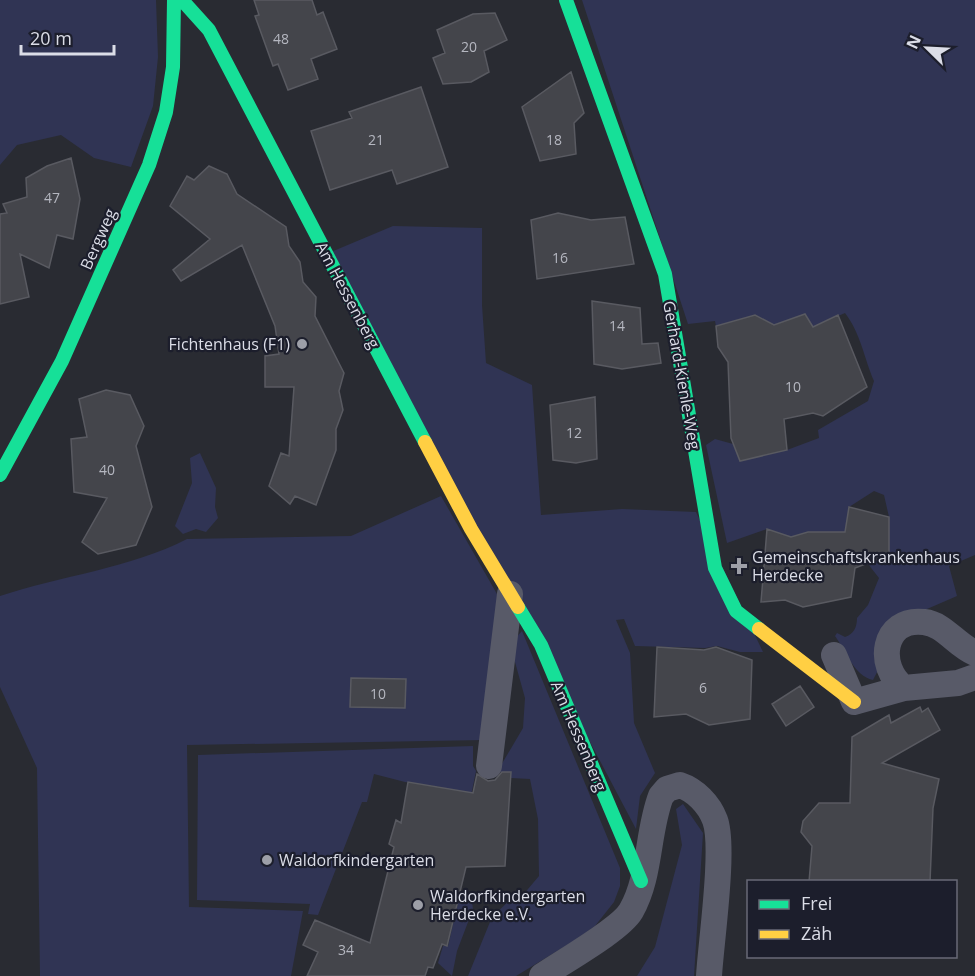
<svg xmlns="http://www.w3.org/2000/svg" width="975" height="976" font-family="'Open Sans',sans-serif">
  <style>
    .green { fill: #303454 }
    .building { fill: #44454b; stroke: #595a61; stroke-width: 1.5 }
    .lines { fill: none; stroke-linecap: round; stroke-linejoin: round }
    .street { stroke: #585a68; stroke-width: 26 }
    .fast { stroke: #16e098; stroke-width: 14 }
    .slow { stroke: #ffcf43; stroke-width: 14 }
    .poi-dot { fill: #9d9fa8; stroke: #1c1e2c; stroke-width: 2 }
    .labels { text-anchor: middle; dominant-baseline: central; stroke-width: 4.5; stroke-linejoin: round; paint-order: stroke }
    .number-label { font-size: 14px; fill: #b5b7c0 }
    .street-label { font-size: 16px; fill: #dbdde7; stroke: #1c1e2c }
    .poi-label { font-size: 16px; fill: #dbdde7; stroke: #1c1e2c; text-anchor: start }
  </style>
  <rect width="100%" height="100%" fill="#292b32"/>
  <path class="green" d="M0 0H156L158 57 153 106 131 167 94 158 61 135 17 145 0 165Z
    M582 0H975V555L949 566 957 596 927 609 907 613 873 680C854 676 846 651 835 636L837 633 845 637C854 634 857 627 857 618L868 605 879 578 868 564 889 555V517L884 495 874 491 849 507 845 532H808L791 537 767 529 727 543 706 445 715 439 733 444 740 461 787 450 819 438 818 430 868 401 874 381C864 358 861 334 845 313L813 327 805 314 774 325 755 315 716 326 715 321 688 324Z
    M393 226 482 228V305L486 363 532 385 541 515 622 509 696 512 763 652H740L717 646 705 648 635 646 624 619 616 620 630 653 634 723 655 773 640 796 636 829 331 252Z
    M200 453 216 488 215 507 218 518 206 532 196 529 183 534 175 526 192 483 190 458Z
    M441 496 501 601 485 740 187 745 189 907 303 911 291 976H40L37 768 0 687V596C60 576 131 568 187 539L351 536Z
    M522 631 620 868V886L614 902 595 926 577 939 516 976H468L492 917 511 899 517 902 539 876 538 819 530 779 511 778V772H497L523 728 525 698 510 644Z
    M473 746V766L476 771 470 801 439 795 441 787 405 782 374 774 367 802H362L318 915 308 914 310 904 197 900 198 755Z
    M683 804 703 833 694 976H637L655 947 682 845 676 809Z
    M460 894 472 902 473 909 457 951 452 976 438 963 443 946H448Z"/>
  <path class="building" d="M254 0H312L317 15 323 12 337 49 311 59 318 79 288 90 278 64 273 66 255 16 259 15Z
    M495 13 507 40 484 51 489 72 471 82 443 84 433 58 445 53 437 30 473 14Z
    M571 72 584 113 574 123 576 154 540 161 522 107Z
    M421 87 448 167 397 184 392 170 330 190 311 131 352 118 349 112Z
    M71 158 80 199 73 239 57 235 49 268 20 254 29 297 0 304V214L7 213 3 204 27 197 26 178 47 166Z
    M209 166 227 174 237 194 286 227 289 246 300 262 303 282 316 297 315 316 344 373 339 391 343 410 336 429V450L316 505 295 496 290 504 269 486 281 453 289 456 294 387H265V356L279 354 275 326 242 245 181 281 173 270 210 239 170 206 187 176 194 180Z
    M558 213 591 220 625 217 634 264 537 279 531 220Z
    M592 301 640 308 642 344 658 343 661 363 622 369 594 364Z
    M805 314 813 327 838 315 867 387 823 416 813 413 784 419 787 450 740 461 731 438 728 362 718 347 716 326 755 315 774 325Z
    M106 390 130 395 144 426 136 446 152 507 136 545 98 554 82 542 107 498 74 492 71 439 87 437 79 399Z
    M595 397 597 459 576 463 553 460 550 405Z
    M849 507 889 517V555L855 568 851 597 803 607 785 600 761 602 767 529 791 537 808 532H845Z
    M657 647 704 650 716 647 752 660 750 719 709 725 686 714 654 717Z
    M351 678 406 679 405 708 350 707Z
    M800 686 814 707 786 726 772 704Z
    M920 707 922 712 928 708 940 730 882 763 939 779 933 808 930 882H809L812 846 801 832 803 821 819 803H850L852 737 889 715 891 723Z
    M502 772H511L505 866 466 867 447 946 442 944 433 968 428 967 425 976H307L318 952 303 945 315 920 370 943 394 847 389 844 396 820 401 823 408 782 473 793 477 774 488 781 495 780Z"/>
  <g class="lines">
    <path class="street" d="M834 655 854 702 904 688 958 683 975 677
      M904 688C876 667 882 617 924 622 944 624 956 645 975 653
      M489 766 510 594
      M542 976C562 962 620 930 631 911 651 876 647 832 661 796L667 789 680 785C695 790 709 804 715 820 725 847 711 942 709 976"/>
    <path class="fast" d="M182 0 209 30 425 442
      M566 0 665 274 715 568 736 611 759 629
      M0 475 62 361 149 165 166 112 173 67 174 0
      M518 607 541 645 641 881"/>
    <path class="slow" d="M425 442 471 529 518 607
      M759 629 854 702"/>
  </g>
  <g class="poi-dot">
    <circle cx="302" cy="344" r="6"/>
    <path d="M736 557h6v6h6v6h-6v6h-6v-6h-6v-6h6z"/>
    <circle cx="267" cy="860" r="6"/>
    <circle cx="418" cy="905" r="6"/>
  </g>
  <g class="labels">
    <g class="number-label">
      <text x="281" y="38">48</text>
      <text x="469" y="46">20</text>
      <text x="376" y="139">21</text>
      <text x="554" y="139">18</text>
      <text x="52" y="197">47</text>
      <text x="560" y="257">16</text>
      <text x="617" y="325">14</text>
      <text x="793" y="386">10</text>
      <text x="574" y="432">12</text>
      <text x="107" y="469">40</text>
      <text x="703" y="687">6</text>
      <text x="378" y="693">10</text>
      <text x="346" y="949">34</text>
    </g>
    <g class="street-label">
      <text transform="translate(98 239) rotate(-66)">Bergweg</text>
      <text transform="translate(348 295) rotate(62)">Am Hessenberg</text>
      <text transform="translate(682 375) rotate(80)">Gerhard-Kienle-Weg</text>
      <text transform="translate(579 736) rotate(67)">Am Hessenberg</text>
    </g>
    <g class="poi-label">
      <text x="290" y="344" text-anchor="end">Fichtenhaus (F1)</text>
      <text x="752" y="557">Gemeinschaftskrankenhaus<tspan x="752" dy="18">Herdecke</tspan></text>
      <text x="279" y="860">Waldorfkindergarten</text>
      <text x="430" y="896">Waldorfkindergarten<tspan x="430" dy="18">Herdecke e.V.</tspan></text>
    </g>
  </g>
  <rect x="747" y="880" width="210" height="78" fill="#1c1e2c" stroke="#686a77" stroke-width="1.5"/>
  <rect x="759" y="900" width="30" height="9" fill="#16e098" stroke="#686a77" stroke-width="1.5"/>
  <text x="801" y="910" font-size="18" fill="#dbdde7">Frei</text>
  <rect x="759" y="930" width="30" height="9" fill="#ffcf43" stroke="#686a77" stroke-width="1.5"/>
  <text x="801" y="940" font-size="18" fill="#dbdde7">Zäh</text>
  <g transform="translate(927 48) rotate(294)" stroke="#1c1e2c" stroke-width="4.5" paint-order="stroke">
  <path d="M0-4.5L10 22L0 15L-10 22Z" fill="#dbdde7"/>
  <text y="-9" font-size="16" font-weight="bold" text-anchor="middle" fill="#dbdde7">N</text>
  </g>
  <path d="M21 45v9h93v-9" fill="none" stroke="#dbdde7" stroke-width="3"/>
  <text x="30" y="45" font-size="18" fill="#dbdde7" stroke="#1c1e2c" stroke-width="4.5" paint-order="stroke">20 m</text>
</svg>
